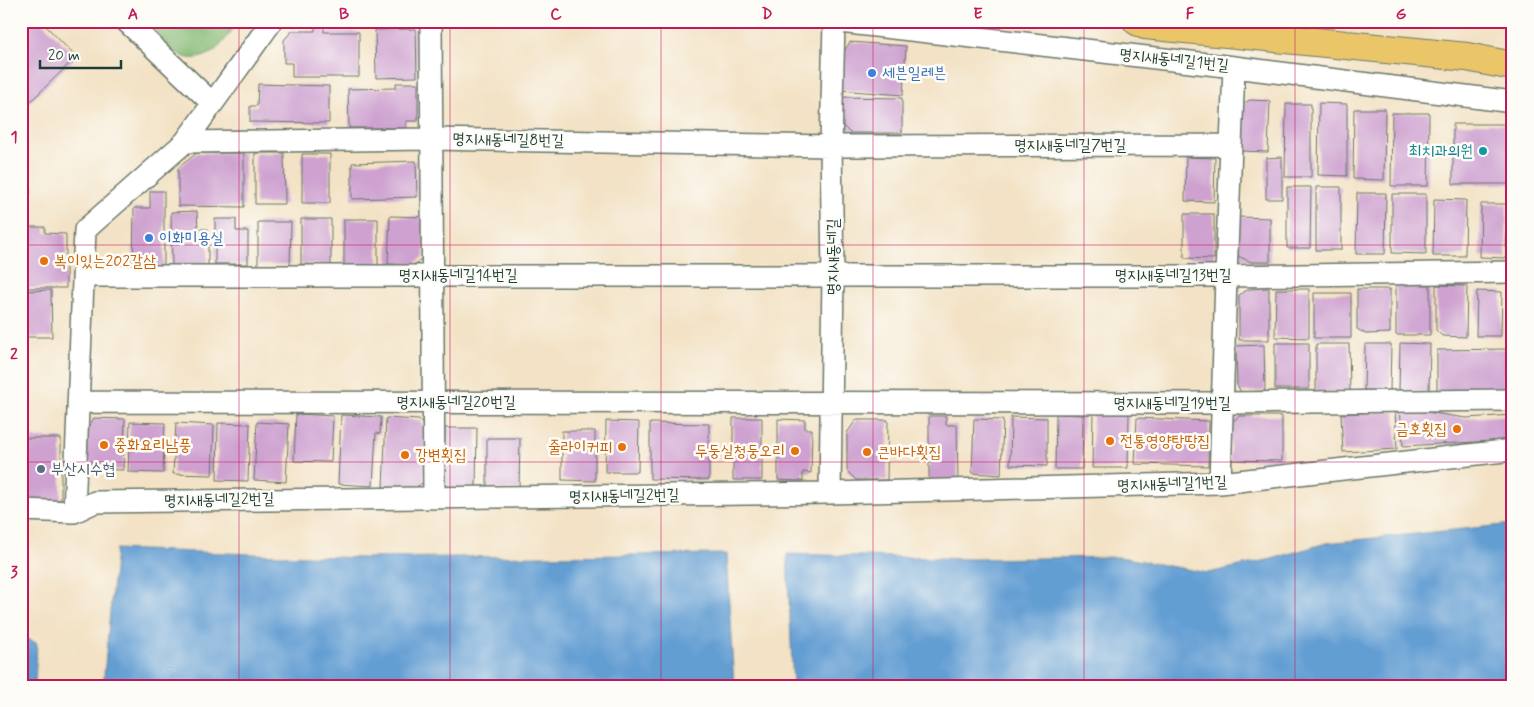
<svg xmlns="http://www.w3.org/2000/svg" width="1534" height="707" font-family="Mynerve,'Poor Story',sans-serif">
  <style>
    .forest { fill: #85ba75; stroke: #527c54 }
    .water { fill: #649ed3; stroke: #426e84 }
    .building { fill: #cea1d0 }
    .lines { fill: none; stroke-linecap: round; stroke-linejoin: round }
    .street-casing { stroke: #697767; stroke-width: 24 }
    .primary-casing { stroke: #697767; stroke-width: 30 }
    .street { stroke: #fff; stroke-width: 21 }
    .primary { stroke: #ebc669; stroke-width: 28 }
    .grid { fill: none; stroke: #c2185b; stroke-width: 1; stroke-opacity: 0.55 }
    .shop-dot { fill: #3f7fe0; stroke: #fdfcf7; stroke-width: 2 }
    .culture-dot { fill: #0f9aa8; stroke: #fdfcf7; stroke-width: 2 }
    .food-dot { fill: #e8710a; stroke: #fdfcf7; stroke-width: 2 }
    .service-dot { fill: #5c6f8a; stroke: #fdfcf7; stroke-width: 2 }
    .labels { text-anchor: middle; dominant-baseline: central; stroke-width: 5; stroke-linejoin: round; paint-order: stroke }
    .street-label { font-size: 16px; fill: #1f3d34; stroke: #fdfcf7 }
    .shop-label { font-size: 16px; fill: #366cbe; stroke: #fdfcf7; text-anchor: start }
    .culture-label { font-size: 16px; fill: #0d838f; stroke: #fdfcf7; text-anchor: end }
    .food-label { font-size: 16px; fill: #c56008; stroke: #fdfcf7; text-anchor: start }
    .service-label { font-size: 16px; fill: #4e5e75; stroke: #fdfcf7; text-anchor: start }
    .neatline { fill: none; stroke: #c2185b; stroke-width: 2 }
    .grid-label { font-size: 16px; text-anchor: middle; font-weight: bold; fill: #c2185b }
  </style>
  <rect width="100%" height="100%" fill="#fdfcf7"/>
  <filter id="ink" filterUnits="userSpaceOnUse"><feTurbulence type="fractalNoise" baseFrequency=".02" numOctaves="2"/><feDisplacementMap in="SourceGraphic" scale="10" xChannelSelector="R" yChannelSelector="G"/><feConvolveMatrix kernelMatrix="1 2 1 2 8 2 1 2 1" color-interpolation-filters="sRGB"/></filter>
  <filter id="wash" filterUnits="userSpaceOnUse"><feTurbulence type="fractalNoise" baseFrequency=".0096" numOctaves="4" result="noise"/><feDisplacementMap in="SourceGraphic" scale="20" xChannelSelector="R" yChannelSelector="G"/><feGaussianBlur stdDeviation="1.12" result="paint"/><feColorMatrix in="noise" values="0 0 0 0 0 0 0 0 0 0 0 0 0 0 0 0 0 1.4 0 .05"/><feComposite in="paint" operator="in"/></filter>
  <g filter="url(#wash)">
    <rect width="100%" height="100%" fill="#f3e2c5"/>
    <path class="forest" d="M143 21H239C232 30 225 41 217 49 208 57 191 62 181 55 169 49 153 31 143 21Z"/>
    <path class="water" d="M21 168 34 189 21 198Z
      M1513 524V686H793L787 554 972 559 1120 557 1208 573 1272 559 1326 543Z
      M116 549 363 558 726 554 734 686H103Z
      M21 637 37 643 35 686H21Z"/>
    <g id="blocks">
      <path class="building" d="M21 21H41L76 57 27 105 21 99Z
        M315 24H324V32H359V77H292V63H284V40L292 31H315Z
        M416 29 417 77 376 78 375 30Z
        M850 42 906 46 903 95 839 90 841 56Z
        M396 83H418V121H406V128H349L348 89 396 88Z
        M258 84 329 86V123L250 122V106H257Z
        M841 97 902 98V133H850L840 123Z
        M1250 100 1270 101 1268 152 1240 151 1242 104Z
        M1319 103 1347 104V176L1318 175Z
        M1286 104H1311V177H1285Z
        M1354 109H1385L1384 180 1353 179Z
        M1392 113H1429L1428 186H1391Z
        M1453 124H1512L1513 184H1453Z
        M197 153H244V207L178 206V168Z
        M255 153H284L285 204H255Z
        M302 154H330V203H302Z
        M1186 157 1215 158 1214 202 1185 201Z
        M1282 157V199H1266V158Z
        M416 161 417 197 352 199V163Z
        M1287 187H1311L1310 248H1287Z
        M1316 187H1341V250H1316Z
        M150 191H164V267H133L134 208H150Z
        M1357 193H1386L1385 254H1356Z
        M1392 194H1426V254L1392 253Z
        M1434 199 1466 200 1465 256H1433Z
        M1481 204H1507L1506 258 1480 257Z
        M197 211 198 229H208V265H172L171 212Z
        M1184 214H1214V259L1184 258Z
        M390 216 425 217 424 257 413 265 388 264Z
        M1238 217 1270 218V262H1251L1238 256Z
        M215 219H236V231H248V264H215Z
        M301 219H331V265L301 264Z
        M344 219H378V265H344Z
        M258 222H291L290 265H258Z
        M21 227H45V233L66 234V288H21Z
        M1396 284 1430 285V335H1396Z
        M1436 285 1467 286 1466 337 1442 336 1436 330Z
        M1269 288V340H1239V295L1249 289Z
        M1276 289H1309V338L1275 337Z
        M1357 289H1390V333L1366 334 1357 329Z
        M51 290 52 337H21V291Z
        M1477 291 1502 292 1501 336H1476Z
        M1314 293H1351V338H1314Z
        M1275 343H1309V389H1275Z
        M1400 343 1430 344 1429 392 1399 391Z
        M1316 344H1349L1350 392 1316 393Z
        M1365 344H1391L1390 391 1364 390Z
        M1264 345 1265 391 1241 392 1237 385 1236 346Z
        M1506 349V392L1437 393V350Z
        M1400 408 1466 418 1513 415V440L1403 446Z
        M1395 411 1397 449 1343 452 1341 414Z
        M1093 413 1129 414 1128 468H1092Z
        M296 414 333 416 331 462 294 461Z
        M1056 414 1083 415 1082 469H1055Z
        M341 415 381 417 380 434 376 433 373 486 338 484Z
        M929 416H946V425H957L958 481H929Z
        M1239 416H1282V461L1230 460 1231 423Z
        M1011 417 1047 418V466L1010 465Z
        M94 418 125 419 123 470 97 469 85 458V433Z
        M386 418 419 420 426 429 424 482 413 489 383 487Z
        M733 418H762V480H733Z
        M1137 418 1209 421 1208 466 1135 464Z
        M778 419 805 420V429H812L811 473 803 472V481L778 480Z
        M974 419 1003 420 1001 475 972 473Z
        M856 420H888L887 480H856L847 471V433Z
        M606 421 639 422 638 472H605Z
        M130 422 165 423 163 473 128 472Z
        M257 422 289 424 286 482 254 480Z
        M176 423 214 425 212 475 173 474Z
        M218 423 250 424 248 481 217 480Z
        M650 423 709 424V480L650 479Z
        M445 428H477L476 488H451L444 483Z
        M562 431H595V481L562 480Z
        M21 438H61V500H21Z
        M487 438H520L519 489H487Z"/>
    </g>
  </g>
  <g filter="url(#ink)">
    <use href="#blocks" fill-opacity="0" stroke="#697767" stroke-width="1"/>
    <g class="lines">
      <g class="street-casing">
        <path id="street" d="M126 21 212 103
          M431 21 434 498
          M831 21 1234 67 1513 102
          M185 142 431 139 831 146 1230 145
          M83 276H1226L1513 272
          M79 402 1222 403 1513 400
          M1220 483 1226 276 1234 67
          M830 493 833 275 831 146 834 21
          M21 510 74 512
          M74 512 95 502 830 493 1220 483 1513 450
          M74 512 85 230 185 142 272 21"/>
      </g>
      <g class="primary-casing">
        <path id="primary" d="M1137 21 1145 25 1467 57 1513 66"/>
      </g>
      <use href="#street" class="street"/>
      <use href="#primary" class="primary"/>
    </g>
  </g>
  <path class="grid" d="M239 21V686M450 21V686M661 21V686M873 21V686M1084 21V686M1295 21V686M21 245H1513M21 462H1513"/>
  <g class="shop-dot">
    <circle cx="872" cy="73" r="5"/>
    <circle cx="149" cy="238" r="5"/>
  </g>
  <circle class="culture-dot" cx="1483" cy="151" r="5"/>
  <g class="food-dot">
    <circle cx="44" cy="261" r="5"/>
    <circle cx="1457" cy="429" r="5"/>
    <circle cx="1110" cy="441" r="5"/>
    <circle cx="104" cy="445" r="5"/>
    <circle cx="622" cy="447" r="5"/>
    <circle cx="795" cy="451" r="5"/>
    <circle cx="867" cy="452" r="5"/>
    <circle cx="405" cy="455" r="5"/>
  </g>
  <circle class="service-dot" cx="41" cy="469" r="5"/>
  <g class="labels">
    <g class="street-label">
      <text transform="translate(1174 60) rotate(6)">명지새동네길1번길</text>
      <text transform="translate(508 140) rotate(1)">명지새동네길8번길</text>
      <text x="1070" y="145">명지새동네길7번길</text>
      <text transform="translate(833 257) rotate(-90)">명지새동네길</text>
      <text x="458" y="275">명지새동네길14번길</text>
      <text x="1173" y="275">명지새동네길13번길</text>
      <text x="456" y="402">명지새동네길20번길</text>
      <text x="1172" y="403">명지새동네길19번길</text>
      <text transform="translate(1172 484) rotate(-2)">명지새동네길1번길</text>
      <text transform="translate(624 496) rotate(-1)">명지새동네길2번길</text>
      <text transform="translate(219 500) rotate(-1)">명지새동네길2번길</text>
    </g>
    <g class="shop-label">
      <text x="882" y="73">세븐일레븐</text>
      <text x="159" y="238">이화미용실</text>
    </g>
    <g class="culture-label">
      <text x="1473" y="151">최치과의원</text>
    </g>
    <g class="food-label">
      <text x="54" y="261">복이있는202갈삼</text>
      <text x="1447" y="429" text-anchor="end">금호횟집</text>
      <text x="1120" y="441">전통영양탕땅집</text>
      <text x="114" y="445">중화요리남풍</text>
      <text x="612" y="447" text-anchor="end">줄라이커피</text>
      <text x="785" y="451" text-anchor="end">두둥실청둥오리</text>
      <text x="877" y="452">큰바다횟집</text>
      <text x="415" y="455">강변횟집</text>
    </g>
    <g class="service-label">
      <text x="51" y="469">부산시수협</text>
    </g>
  </g>
  <rect width="1534" height="707" fill="none" stroke="#fdfcf7" stroke-width="55"/>
  <path d="M40 60v8h81v-8" fill="none" stroke="#1f3d34" stroke-width="2.5"/>
  <text x="48" y="60" font-size="15" fill="#1f3d34" stroke="#fdfcf7" stroke-width="4" paint-order="stroke">20 m</text>
  <rect x="28" y="28" width="1478" height="652" class="neatline"/>
  <g class="grid-label">
    <text x="133" y="19">A</text>
    <text x="344" y="19">B</text>
    <text x="556" y="19">C</text>
    <text x="767" y="19">D</text>
    <text x="978" y="19">E</text>
    <text x="1190" y="19">F</text>
    <text x="1401" y="19">G</text>
    <text x="14" y="142">1</text>
    <text x="14" y="359">2</text>
    <text x="14" y="577">3</text>
  </g>
</svg>
